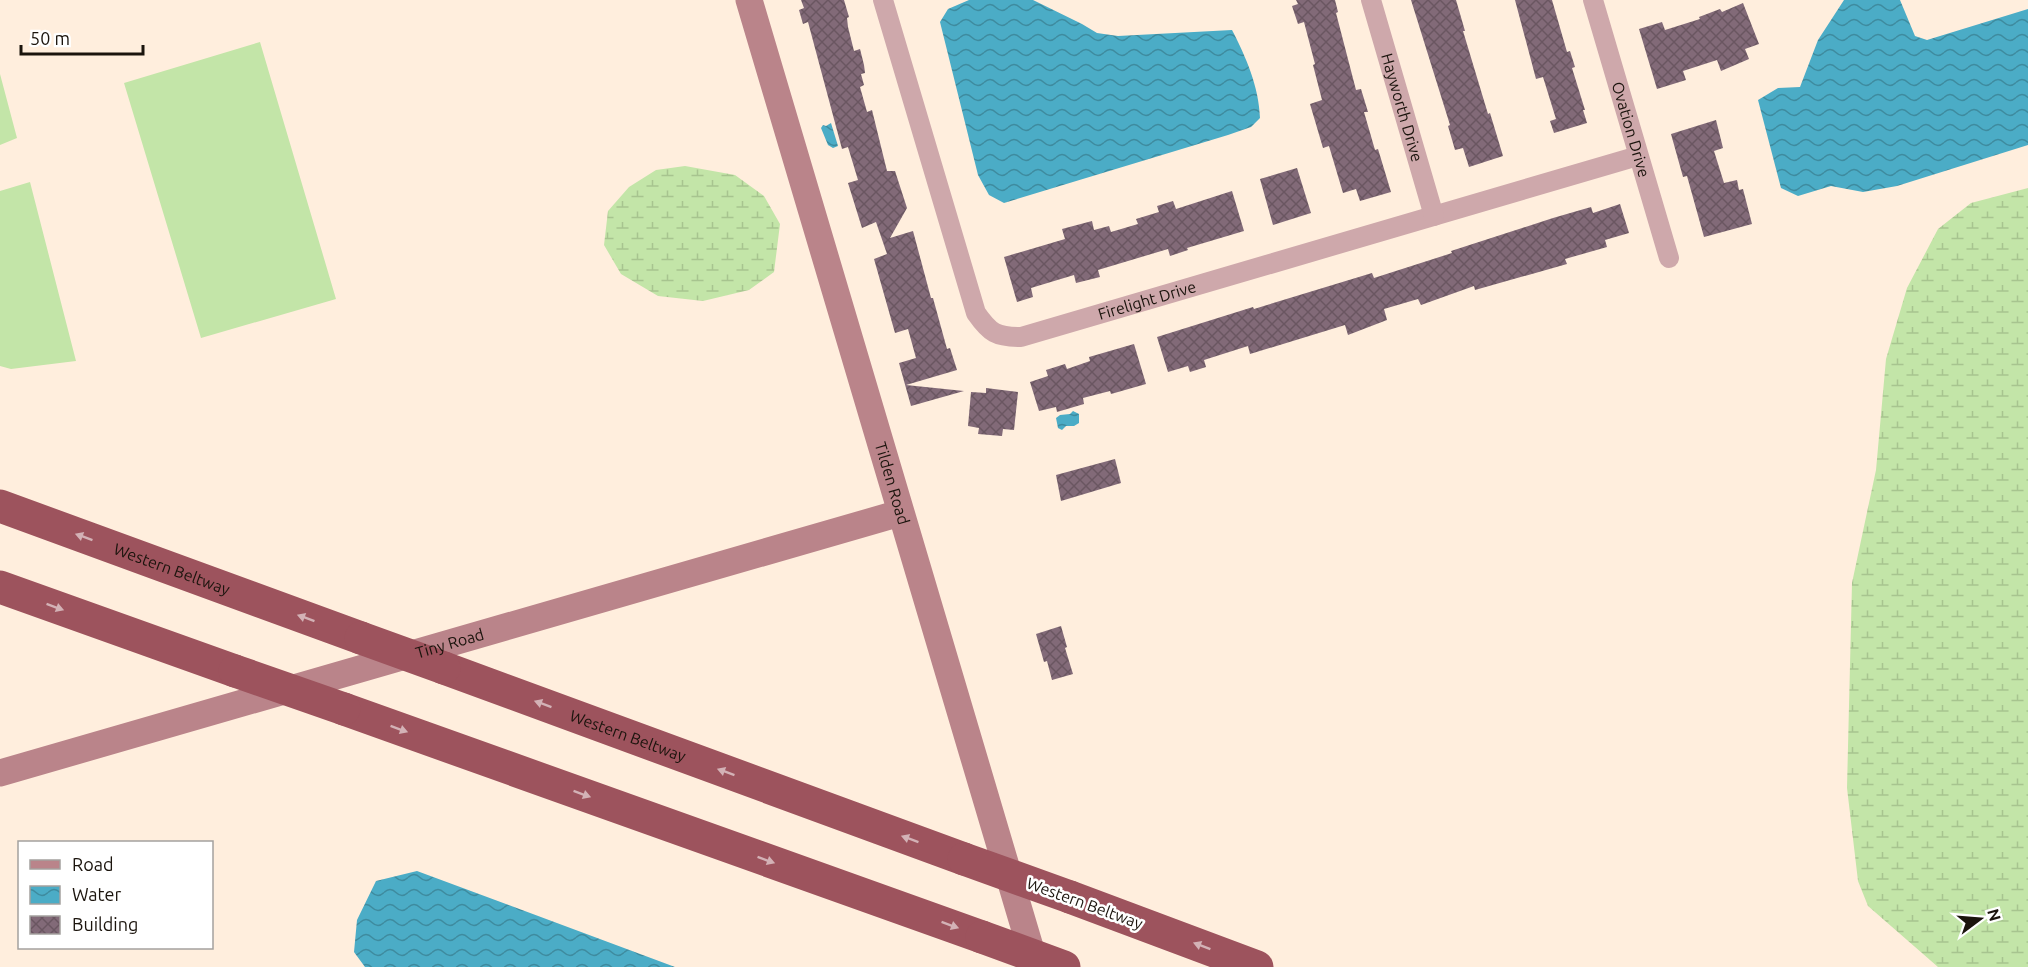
<svg xmlns="http://www.w3.org/2000/svg" width="2028" height="967" font-family="Ubuntu,sans-serif">
  <style>
    .grass { fill: #c3e5a8 }
    .wetland { fill: url(#wetland-marsh) }
    .water { fill: url(#water-waves) }
    .building { fill: url(#building-cross-hatch) }
    .lines { fill: none; stroke-linecap: round; stroke-linejoin: round }
    .street { stroke: #cea8ab; stroke-width: 20 }
    .secondary { stroke: #ba848a; stroke-width: 27 }
    .highway { stroke: #9d535d; stroke-width: 33 }
    .highway-bridge { stroke: #9d535d; stroke-width: 33 }
    .oneway { fill: #d3b2b6 }
    .labels { text-anchor: middle; dominant-baseline: central; stroke-width: 5; stroke-linejoin: round; paint-order: stroke }
    .street-label { font-size: 16px; fill: #1b140d; stroke: #fff }
  </style>
  <defs>
    <pattern id="wetland-marsh" width="20" height="14" patternUnits="userSpaceOnUse" patternTransform="scale(1.5)"><rect width="20" height="14" fill="#c3e5a8"/><path d="M1 5h8M5 5V1M11 12h8M15 12V8" fill="none" stroke="#a7c48f"/></pattern>
    <pattern id="water-waves" width="16" height="10" patternUnits="userSpaceOnUse" patternTransform="scale(1.5)"><rect width="16" height="10" fill="#4bacc6"/><path d="M0 5q4-4 8 0t8 0" fill="none" stroke="#3e8b9f"/></pattern>
    <pattern id="building-cross-hatch" width="8" height="8" patternUnits="userSpaceOnUse" patternTransform="scale(1.5)"><rect width="8" height="8" fill="#826a78"/><path d="M0 0l8 8M0 8l8-8" fill="none" stroke="#6a5661"/></pattern>
  </defs>
  <rect width="100%" height="100%" fill="#fed"/>
  <path class="grass" d="M260 42 336 299 201 338 124 83Z
    M0 74 17 138 0 145Z
    M30 182 76 361 11 369 0 366V191Z"/>
  <path class="wetland" d="M685 166 735 175 764 196 780 224 774 272 749 290 703 301 658 296 621 274 604 245 608 211 629 187 656 170Z
    M2028 188V967H1938L1868 906 1858 881 1847 788 1852 583 1876 470 1886 359 1907 288 1938 229 1971 203Z"/>
  <path class="water" d="M969 0H1033L1082 24 1097 33 1118 36 1232 30C1246 57 1259 87 1260 118L1251 127 1228 135 1004 203 989 195 978 175 940 22 948 9Z
    M1844 0H1900L1915 36 1927 40 2028 9V145L1897 186 1863 192 1831 186 1798 196 1781 188 1758 100 1778 88 1800 87 1818 40Z
    M831 123 838 146 833 148 828 145 821 128 823 125 826 126Z
    M1073 411 1079 414V423L1074 426H1066L1062 430 1058 428 1056 418 1060 415 1070 414Z
    M417 871 675 967H365L354 952 357 920 376 881Z"/>
  <path class="building" d="M801 0H844L849 17 847 18 848 27 854 51 860 49 864 65 865 73 861 74 864 85 860 87 867 112 872 110 887 171H895L907 208 890 238 913 231 931 298H933L947 349 950 348 957 370 906 385 964 391 911 406 899 363 916 358 908 329 895 333 874 259 887 254 876 222 862 228 848 183 858 180 848 147 842 149 808 22 803 24 799 10 804 8Z
    M1296 0H1335L1338 12 1336 13 1356 90 1361 89 1368 112H1364L1375 150 1378 149 1391 192 1360 201 1356 189 1343 193 1329 146 1323 148 1310 104 1322 100 1313 65 1315 64 1304 22 1298 24 1292 6 1298 4Z
    M1411 0H1456L1465 31H1463L1488 114 1490 113 1503 156 1469 167 1463 148 1455 150 1448 126 1450 125Z
    M1515 0H1552L1567 52 1570 51 1575 67 1572 68 1585 110H1583L1587 123 1554 133 1550 121 1556 119 1543 77 1536 79Z
    M1743 3 1759 44 1745 49 1749 59 1721 71 1717 60 1683 71 1686 80 1657 89 1639 29 1662 22 1665 30 1700 19 1699 17 1720 9 1722 12Z
    M1716 120 1723 148 1714 151 1724 183 1737 180 1739 190 1743 189 1752 224 1704 237 1687 176 1683 177 1671 134Z
    M1297 168 1311 213 1273 225 1260 179Z
    M1232 191 1244 231 1187 248 1188 250 1170 256 1168 249 1098 270 1100 277 1076 283 1074 275 1031 288 1033 297 1017 302 1004 257 1065 239 1062 229 1092 221 1094 230 1109 226 1111 232 1138 224 1136 219 1159 212 1157 206 1173 201 1176 209Z
    M1620 204 1629 233 1605 240 1607 247 1565 259 1567 264 1475 290 1474 286 1421 305 1418 299 1384 309 1387 320 1348 335 1345 325 1250 354 1248 346 1204 360 1206 367 1190 372 1188 366 1168 372 1157 337 1253 307 1254 309 1372 273 1374 278 1452 253 1451 251 1553 218 1591 207 1593 213Z
    M1134 344 1146 384 1111 394 1110 391 1083 398 1084 404 1057 412 1056 407 1039 411 1030 382 1048 376 1046 370 1065 364 1067 369 1090 361 1089 357Z
    M986 388 1018 392 1014 430 1003 429 1002 436 978 434 979 428 968 426 971 392 986 393Z
    M1115 459 1121 483 1061 501 1056 475Z
    M1061 626 1067 647 1065 648 1073 674 1052 680 1047 661 1044 662 1036 634Z"/>
  <g class="lines">
    <g class="street">
      <path id="s1" d="M883 0 976 313C990 333 996 337 1021 337L1638 156"/>
      <path id="s2" d="M1371 0 1434 216"/>
      <path id="s3" d="M1593 0 1669 258"/>
    </g>
    <g class="secondary">
      <path id="s4" d="M749 0 1036 967"/>
      <path id="s5" d="M0 773 900 513"/>
    </g>
    <g class="highway">
      <path id="s6" d="M0 506 361 638"/>
      <path d="M0 587 235 671"/>
      <path id="s7" d="M444 668 964 859"/>
      <path d="M344 709 982 937"/>
      <path d="M1070 897 1257 967"/>
    </g>
    <path class="highway-bridge" d="M361 638 444 668
      M235 671 344 709
      M964 859 1070 897
      M982 937 1064 967"/>
  </g>
  <defs><path id="oneway-solid" d="M-6-.8H1V-3.2L6.5 0L1 3.2V.8H-6Z" transform="scale(1.5)"/></defs>
  <g class="oneway">
    <use href="#oneway-solid" transform="translate(84 537) rotate(-160)"/>
    <use href="#oneway-solid" transform="translate(55 607) rotate(20)"/>
    <use href="#oneway-solid" transform="translate(306 618) rotate(-160)"/>
    <use href="#oneway-solid" transform="translate(543 704) rotate(-160)"/>
    <use href="#oneway-solid" transform="translate(399 729) rotate(20)"/>
    <use href="#oneway-solid" transform="translate(726 772) rotate(-160)"/>
    <use href="#oneway-solid" transform="translate(582 794) rotate(20)"/>
    <use href="#oneway-solid" transform="translate(910 839) rotate(-160)"/>
    <use href="#oneway-solid" transform="translate(766 860) rotate(20)"/>
    <use href="#oneway-solid" transform="translate(950 925) rotate(20)"/>
    <use href="#oneway-solid" transform="translate(1202 946) rotate(-159)"/>
  </g>
  <g class="labels">
    <g class="street-label">
      <text stroke="none"><textPath href="#s2" startOffset="112">Hayworth Drive</textPath></text>
      <text stroke="none"><textPath href="#s3" startOffset="135">Ovation Drive</textPath></text>
      <text stroke="none"><textPath href="#s1" startOffset="512">Firelight Drive</textPath></text>
      <text stroke="none"><textPath href="#s4" startOffset="504">Tilden Road</textPath></text>
      <text stroke="none"><textPath href="#s6" startOffset="183">Western Beltway</textPath></text>
      <text stroke="none"><textPath href="#s5" startOffset="468">Tiny Road</textPath></text>
      <text stroke="none"><textPath href="#s7" startOffset="196">Western Beltway</textPath></text>
      <text transform="translate(1085 903) rotate(20)">Western Beltway</text>
    </g>
  </g>
  <rect x="18" y="841" width="195" height="108" fill="#ffffff" stroke="#a4a19e" stroke-width="1.5"/>
  <rect x="30" y="860" width="30" height="9" fill="#ba848a" stroke="#a4a19e" stroke-width="1.5"/>
  <text x="72" y="871" font-size="18" fill="#1b140d">Road</text>
  <rect x="30" y="886" width="30" height="18" fill="url(#water-waves)" stroke="#a4a19e" stroke-width="1.5"/>
  <text x="72" y="901" font-size="18" fill="#1b140d">Water</text>
  <rect x="30" y="916" width="30" height="18" fill="url(#building-cross-hatch)" stroke="#a4a19e" stroke-width="1.5"/>
  <text x="72" y="931" font-size="18" fill="#1b140d">Building</text>
  <g transform="translate(1980 919) rotate(74)" stroke="#ffffff" stroke-width="4.5" paint-order="stroke">
  <path d="M0-4.5L10 22L0 15L-10 22Z" fill="#1b140d"/>
  <text y="-9" font-size="16" font-weight="bold" text-anchor="middle" fill="#1b140d">N</text>
  </g>
  <path d="M21 45v9h122v-9" fill="none" stroke="#1b140d" stroke-width="3"/>
  <text x="30" y="45" font-size="18" fill="#1b140d" stroke="#ffffff" stroke-width="4.5" paint-order="stroke">50 m</text>
</svg>
